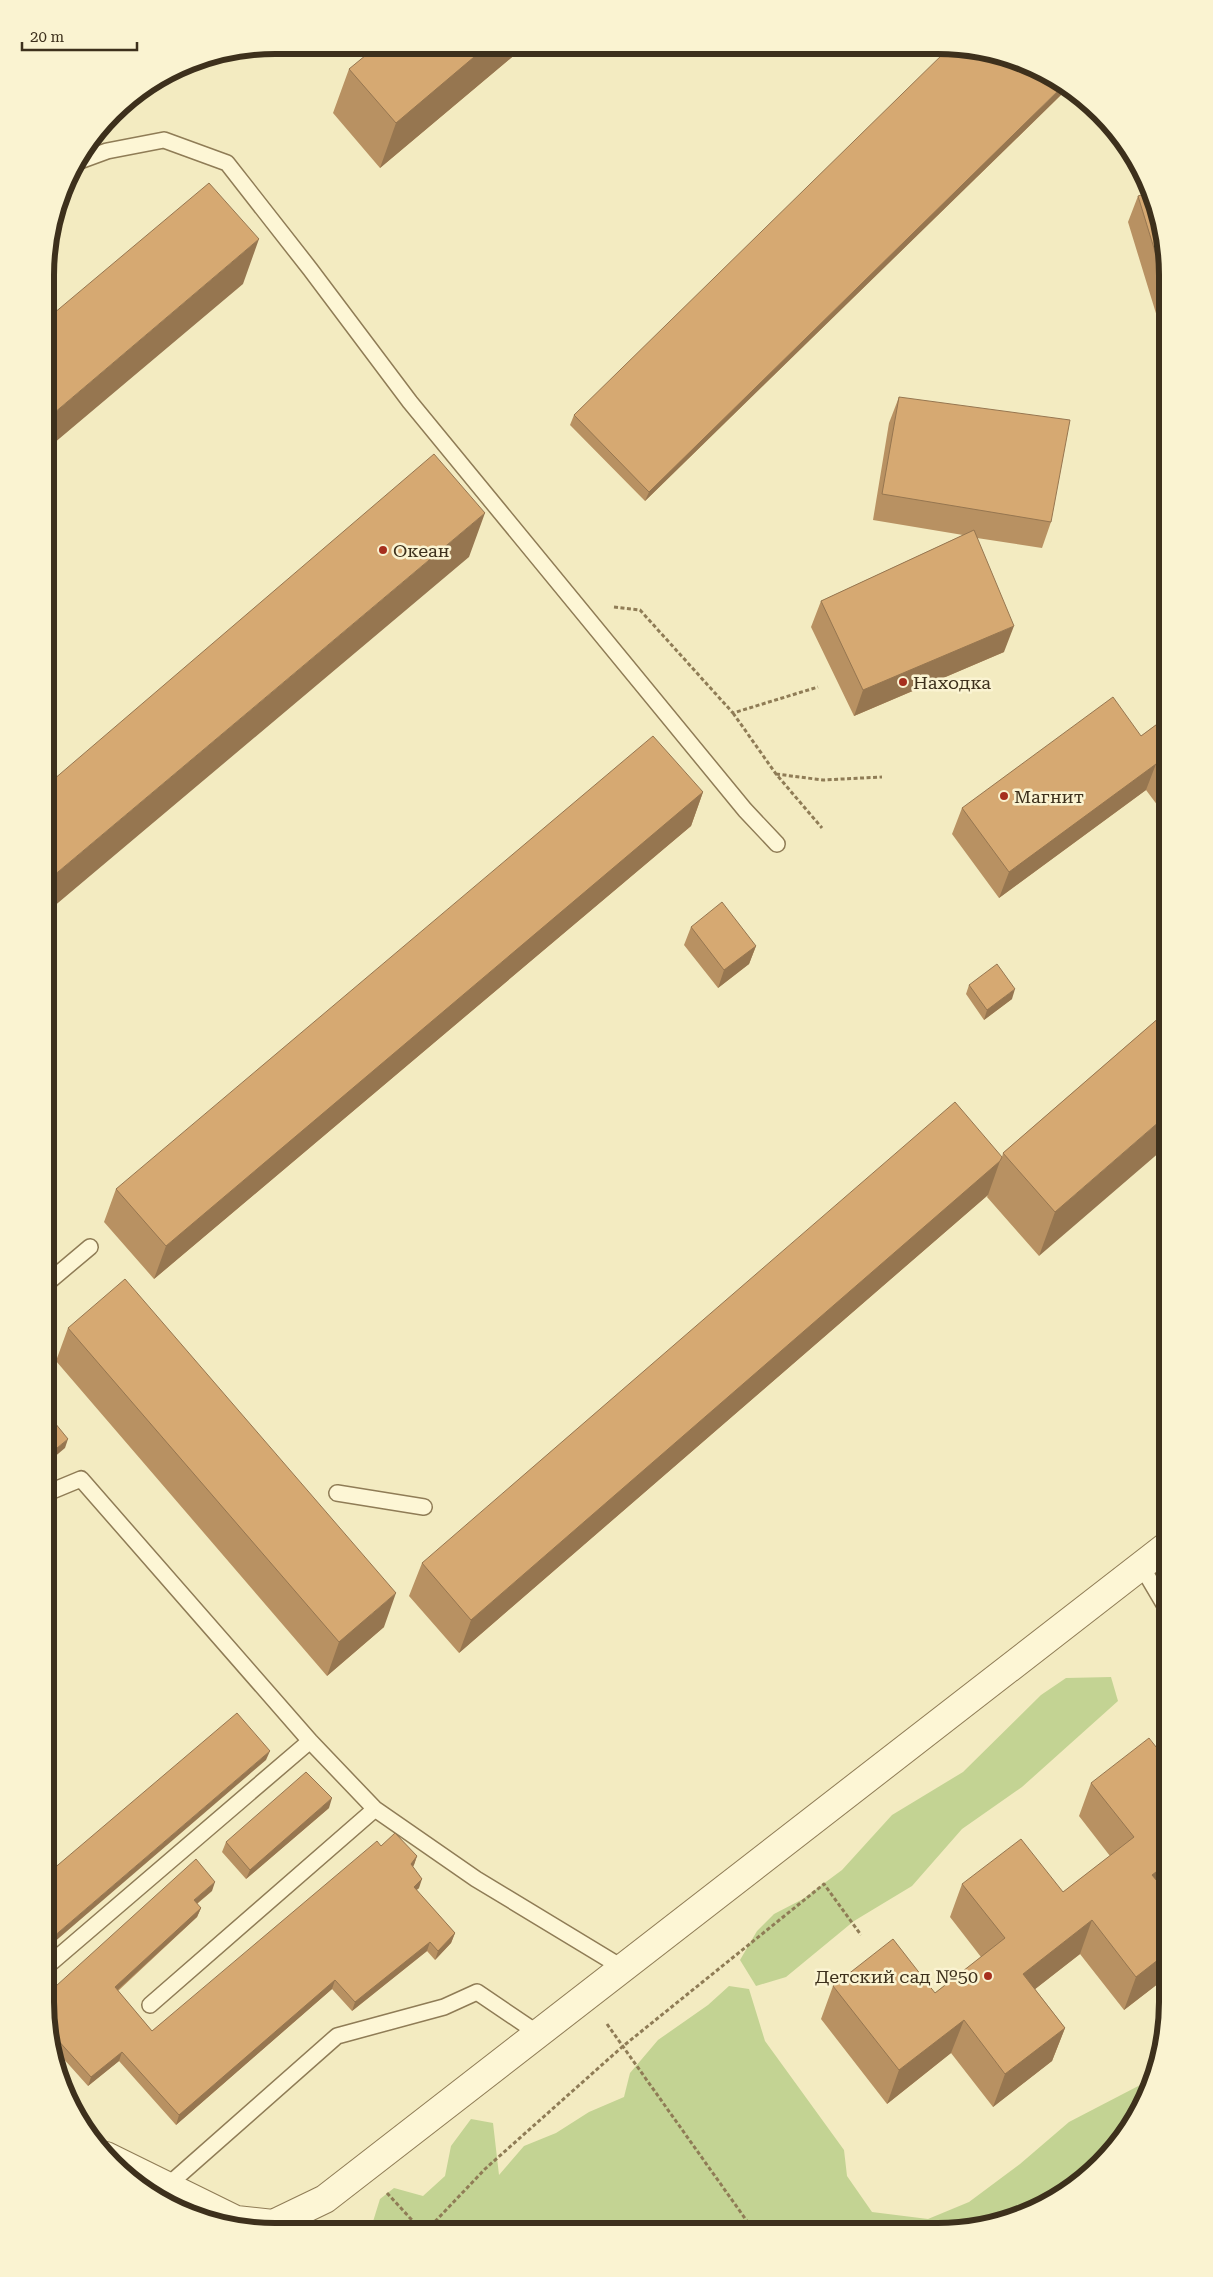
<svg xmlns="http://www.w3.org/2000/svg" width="1213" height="2277" font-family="'Roboto Serif',serif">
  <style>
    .green { fill: #c3d393 }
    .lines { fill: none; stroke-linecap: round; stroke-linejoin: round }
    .service-casing { stroke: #8f7c56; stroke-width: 18 }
    .minor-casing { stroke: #8f7c56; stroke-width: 30 }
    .path { stroke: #8f7c56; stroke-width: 3; stroke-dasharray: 4 2.5; stroke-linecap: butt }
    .service { stroke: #fdf6d5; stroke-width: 15 }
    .minor { stroke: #fdf6d5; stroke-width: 28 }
    .wall { fill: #b89162 }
    .shaded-wall { fill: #967650 }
    .building { fill: #d6a972; stroke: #967650 }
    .poi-dot { fill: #a62f1e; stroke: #faf3d1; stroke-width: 2 }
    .labels { text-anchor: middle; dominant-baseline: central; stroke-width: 5; stroke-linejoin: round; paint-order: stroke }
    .poi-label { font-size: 18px; fill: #3d301c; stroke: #faf3d1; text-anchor: start }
    .rim { fill: none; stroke: #3d301c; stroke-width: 6 }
  </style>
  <rect width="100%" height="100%" fill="#f3ebc1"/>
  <path class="green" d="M1111 1677 1118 1701 1022 1787 962 1829 912 1886 854 1921 786 1977 756 1986 740 1960 757 1931 774 1914 803 1899 842 1870 892 1815 963 1772 1041 1695 1066 1678Z
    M729 1986 749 1989 765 2041 844 2150 847 2176 872 2212 928 2219 969 2202 1020 2164 1069 2122 1146 2082 1155 2072C1139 2139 1076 2195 1013 2219 995 2226 959 2229 938 2232L332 2230 334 2228H371L380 2199 394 2188 423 2196 445 2176 451 2146 471 2119 493 2123 499 2175 524 2146 556 2133 589 2112 624 2097 630 2073 658 2040 708 2005Z"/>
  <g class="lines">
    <g class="service-casing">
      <path id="service" d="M77 162 107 151 164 140 227 163 310 269 410 402 745 810 777 844
        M46 1284 90 1247
        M337 1493 424 1507
        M46 1496 52 1491 81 1479 310 1741 375 1809 476 1879 623 1968
        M1142 1567 1168 1611
        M45 1968 310 1741
        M150 2005 375 1809
        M167 2186 337 2036 444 2007 477 1992 539 2034"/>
    </g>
    <g class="minor-casing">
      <path id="minor" d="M106 2156 236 2220 273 2224 325 2199 1168 1545"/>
    </g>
    <path class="path" d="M614 607 640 610 733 713 818 687
      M733 713 776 774 822 828
      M776 774 823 780 882 777
      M607 2024 754 2231
      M387 2193 422 2231
      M426 2231 485 2169 622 2047 824 1884 861 1935"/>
    <use href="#service" class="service"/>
    <use href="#minor" class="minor"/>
  </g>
  <path class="wall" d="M524 47 380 168 333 113 349 69Z
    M1063 93 645 501 570 425 574 415Z
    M1138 196 1168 275V345L1166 346 1128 222Z
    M899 397 1051 522 1042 548 977 538 1004 652 854 716 811 627 821 601 963 535 873 520 889 423Z
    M1168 716V799L1158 806 1146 790 999 898 952 834 962 808 1141 736Z
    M703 792 691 826 154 1279 104 1222 116 1189Z
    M691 927 756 946 749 964 718 988 684 945Z
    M969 985 1012 999 984 1020 966 994Z
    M1168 1010 1039 1256 987 1197 988 1195 459 1653 409 1596 422 1563 1002 1157 1003 1153Z
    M68 1328 384 1627 327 1676 56 1361Z
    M1168 1762V1887L1164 1890 1168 1894V1976L1124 2010 1080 1954 1035 1989 1065 2028 1052 2061 993 2107 951 2053 887 2104 821 2019 833 1986 935 1993 981 1957 950 1917 962 1884 1063 1892 1110 1856 1079 1816 1091 1783Z
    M329 1808 246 1879 222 1852 226 1842Z
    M381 1846 417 1856 413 1867 419 1888 416 1890 455 1933 451 1943 435 1960 427 1951 352 2011 332 1989 176 2125 119 2061 88 2086 53 2047H52L45 2002 212 1891 197 1904 201 1908 197 1917 118 1991 152 2031Z"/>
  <path class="shaded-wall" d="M487 46 524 47 380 168 396 123Z
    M1064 85 1065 86 1063 93 645 501 649 492Z
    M259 239 243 284 47 449V419Z
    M485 513 469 557 46 913V882Z
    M1014 626 1004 652 854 716 863 690Z
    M1156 764 1146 790 999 898 1009 872Z
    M1168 779V799L1158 806 1167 780Z
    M703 792 691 826 154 1279 166 1246Z
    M756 946 749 964 718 988 724 970Z
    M1015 989 1012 999 984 1020 987 1010Z
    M1168 1114V1145L1039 1256 1055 1212Z
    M1000 1161 988 1195 459 1653 471 1620Z
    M68 1439 65 1448 46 1464V1457Z
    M396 1593 384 1627 327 1676 339 1642Z
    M270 1751 266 1760 45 1950V1944Z
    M332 1798 329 1808 246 1879 250 1870Z
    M417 1856 414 1865 407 1873 411 1864Z
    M1168 1863V1887L1140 1908 1152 1875Z
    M422 1879 419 1888 410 1896 414 1887Z
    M215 1882 212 1891 190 1909 194 1900Z
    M201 1908 197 1917 111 1996 115 1987Z
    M1092 1920 1080 1954 1011 2008 1023 1974Z
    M455 1933 451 1943 435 1960 438 1951Z
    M430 1942 427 1951 352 2011 355 2002Z
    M1168 1952V1976L1124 2010 1136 1977Z
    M335 1980 332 1989 176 2125 179 2115Z
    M964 2020 951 2053 887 2104 899 2070Z
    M1065 2028 1052 2061 993 2107 1005 2074Z
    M56 2038 53 2047H52V2042Z
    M122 2052 119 2061 88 2086 91 2077Z"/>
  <path class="building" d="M377 46H487L396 123 349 69Z
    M948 49H983L1040 69 1064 85 649 492 574 415Z
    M209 183 259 239 47 419V319Z
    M1151 192 1156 201 1168 275V294L1138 196Z
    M899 397 1070 420 1051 522 882 494Z
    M434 454 485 513 46 882V786Z
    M974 530 1014 626 863 690 821 601Z
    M1113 697 1141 736 1168 716V779L1167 780 1156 764 1009 872 962 808Z
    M653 736 703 792 166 1246 116 1189Z
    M722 902 756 946 724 970 691 927Z
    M997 964 1015 989 987 1010 969 985Z
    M1168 1010V1114L1055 1212 1003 1153Z
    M955 1102 1002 1157 1000 1161 471 1620 422 1563Z
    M125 1279 396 1593 339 1642 68 1328Z
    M46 1412 68 1439 46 1457Z
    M237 1713 270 1751 45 1944V1876Z
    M1149 1738 1168 1762V1863L1152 1875 1168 1894V1952L1136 1977 1092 1920 1023 1974 1065 2028 1005 2074 964 2020 899 2070 833 1986 893 1939 935 1993 1005 1938 962 1884 1021 1839 1063 1892 1134 1837 1091 1783Z
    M306 1772 332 1798 250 1870 226 1842Z
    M395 1833 417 1856 411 1864 422 1879 414 1887 455 1933 438 1951 430 1942 355 2002 335 1980 179 2115 122 2052 91 2077 56 2038 52 2042 45 2002V1996L196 1859 215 1882 194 1900 201 1908 115 1987 152 2031 377 1841 381 1846Z"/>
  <g class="poi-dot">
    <circle cx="383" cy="550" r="5"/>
    <circle cx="903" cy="682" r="5"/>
    <circle cx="1004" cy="796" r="5"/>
    <circle cx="988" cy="1976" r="5"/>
  </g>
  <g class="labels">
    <g class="poi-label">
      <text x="393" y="550">Океан</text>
      <text x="913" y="682">Находка</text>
      <text x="1014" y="796">Магнит</text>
      <text x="978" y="1976" text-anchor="end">Детский сад №50</text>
    </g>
  </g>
  <path d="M0 0H1213V2277H0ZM275 54H938A221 221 0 0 1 1159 275V2002A221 221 0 0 1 938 2223H275A221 221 0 0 1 54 2002V275A221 221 0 0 1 275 54Z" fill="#faf3d1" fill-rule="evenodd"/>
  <path class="rim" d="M275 54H938A221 221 0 0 1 1159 275V2002A221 221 0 0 1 938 2223H275A221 221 0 0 1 54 2002V275A221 221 0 0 1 275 54Z"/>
  <path d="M22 42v8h115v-8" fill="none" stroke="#3d301c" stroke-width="2.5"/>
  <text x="30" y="42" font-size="15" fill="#3d301c" stroke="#faf3d1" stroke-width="4" paint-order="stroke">20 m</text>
</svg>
